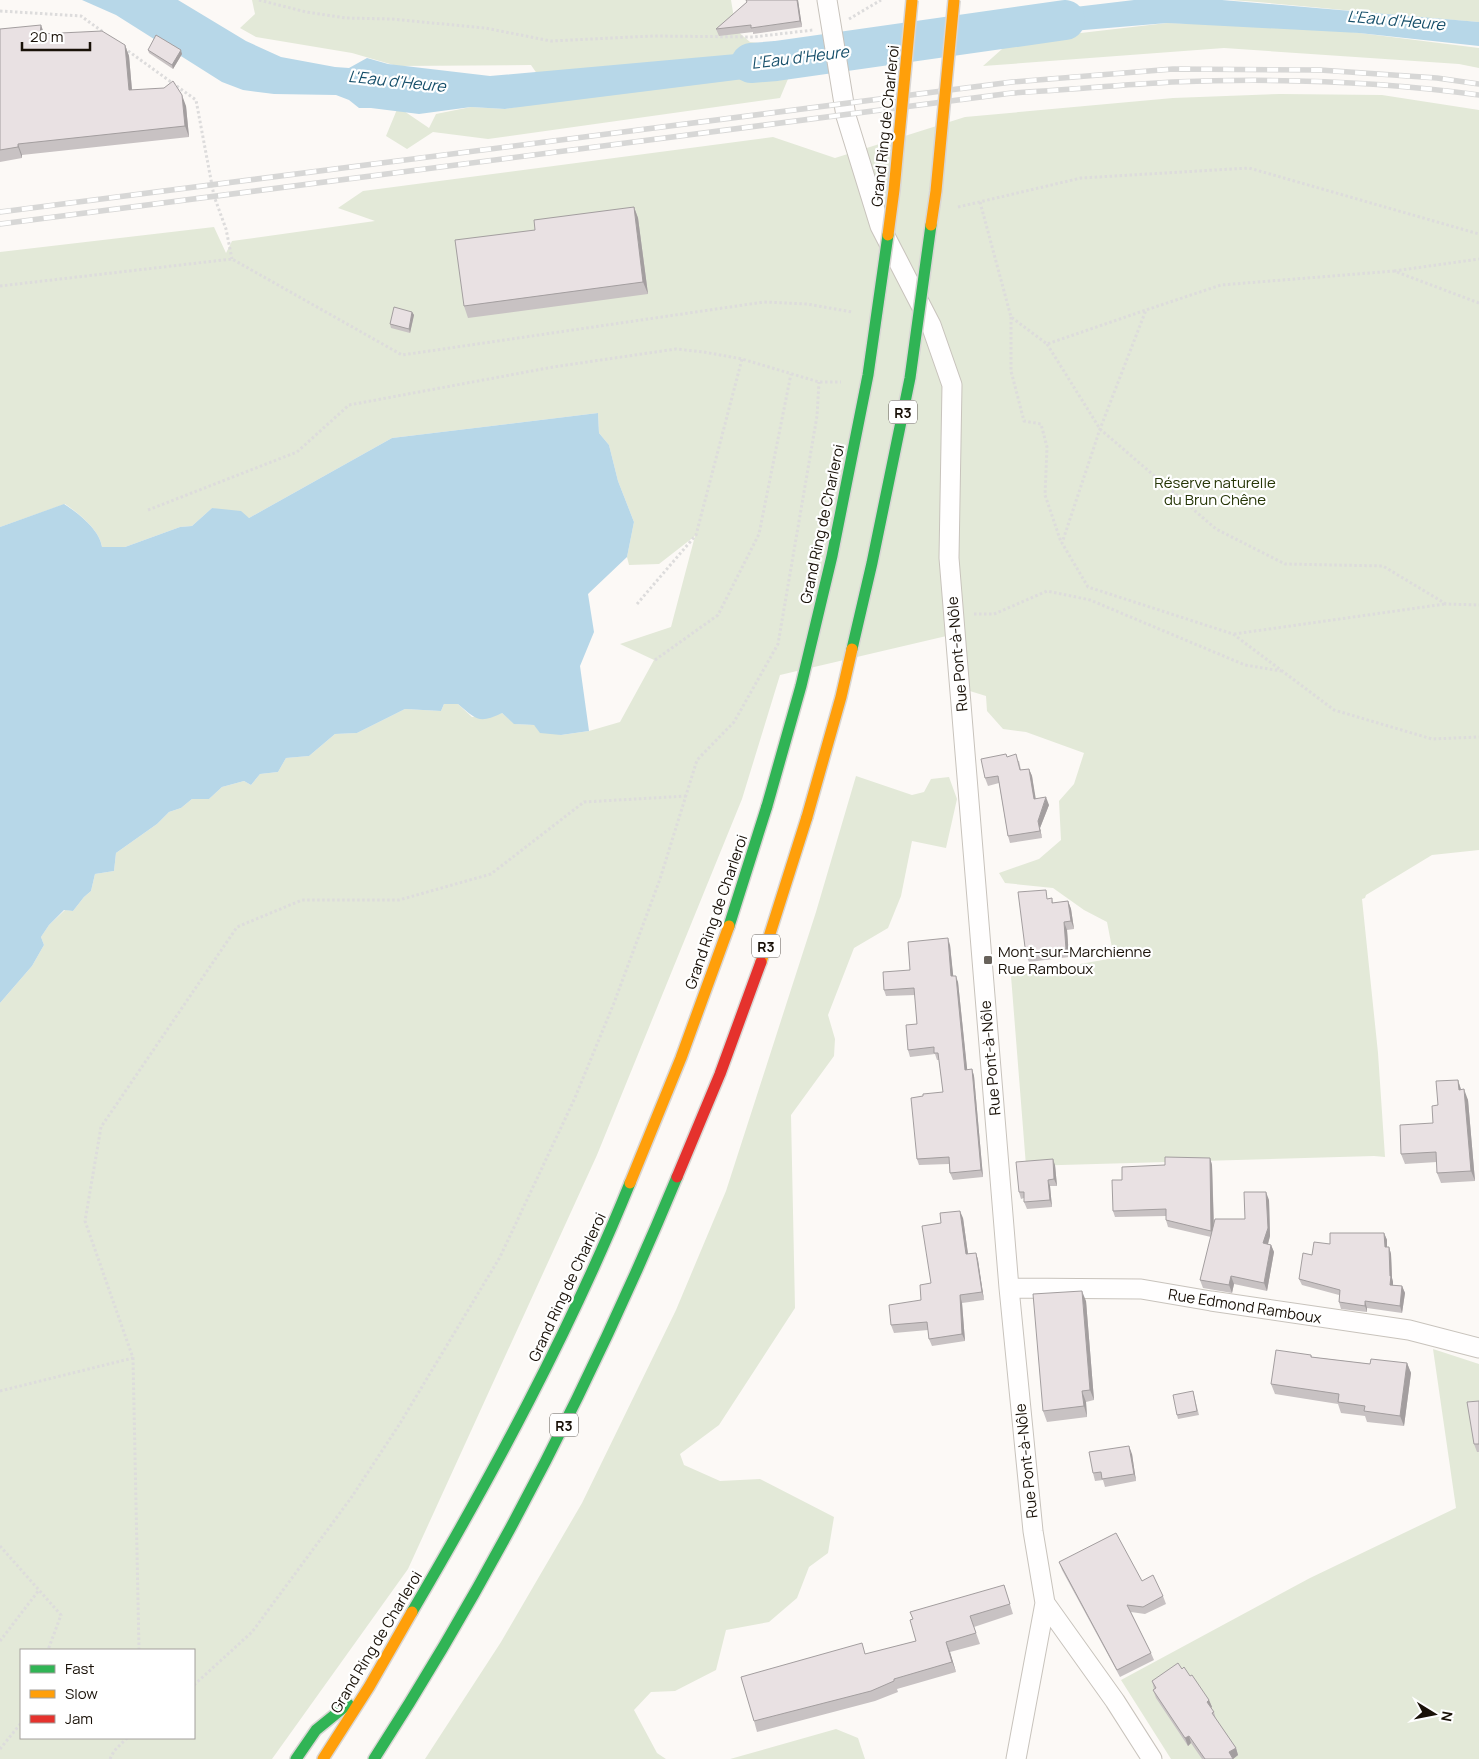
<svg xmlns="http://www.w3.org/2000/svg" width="1479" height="1759" font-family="Manrope,sans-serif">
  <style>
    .green { fill: #e3e9d8; fill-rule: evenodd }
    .water { fill: #b7d7e8 }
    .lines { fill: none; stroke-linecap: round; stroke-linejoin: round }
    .river { stroke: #b7d7e8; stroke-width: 40 }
    .street-casing { stroke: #c8c3bc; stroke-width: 21 }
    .fast-casing { stroke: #d9d6d4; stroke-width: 14 }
    .slow-casing { stroke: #d9d6d4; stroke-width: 14 }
    .jam-casing { stroke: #d9d6d4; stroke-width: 14 }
    .path { stroke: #dddcdc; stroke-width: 3; stroke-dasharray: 2.5 2.5; stroke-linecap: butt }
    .street { stroke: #fffefe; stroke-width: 19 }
    .fast { stroke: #30b455; stroke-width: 11 }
    .slow { stroke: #ff9f0a; stroke-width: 11 }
    .jam { stroke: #e5322d; stroke-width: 11 }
    .rail-casing { stroke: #d7d7d6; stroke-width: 5.5 }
    .rail { stroke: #fff; stroke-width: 4; stroke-dasharray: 11; stroke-linecap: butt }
    .fast-bridge-casing { stroke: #d9d6d4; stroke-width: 14; stroke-linecap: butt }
    .slow-bridge-casing { stroke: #d9d6d4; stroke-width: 14; stroke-linecap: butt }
    .fast-bridge { stroke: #30b455; stroke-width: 11 }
    .slow-bridge { stroke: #ff9f0a; stroke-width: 11 }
    .wall { fill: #c8c2c3 }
    .shaded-wall { fill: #a39e9f }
    .building { fill: #e9e1e3; stroke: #a39e9f }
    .poi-dot { fill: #68625b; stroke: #fff; stroke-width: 2 }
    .labels { text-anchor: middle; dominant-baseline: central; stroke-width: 4.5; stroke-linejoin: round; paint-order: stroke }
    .shield { fill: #fff; stroke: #5e5852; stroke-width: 1 }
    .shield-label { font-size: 14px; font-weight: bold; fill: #191108 }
    .street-label { font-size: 15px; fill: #191108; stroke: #fff }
    .park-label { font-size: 15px; fill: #253506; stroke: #fff }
    .poi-label { font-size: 15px; fill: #191108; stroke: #fff; text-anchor: start }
    .water-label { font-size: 16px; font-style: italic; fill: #164f6a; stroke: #fff }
  </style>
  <rect width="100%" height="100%" fill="#fcf9f6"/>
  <path class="green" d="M252 0H731L736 30 750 42 801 48 780 98 488 139 433 132 407 149 386 136 398 107 429 128 436 114 471 107 505 109 555 100 531 65 397 66 352 53 256 37 240 28 255 14Z
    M1230 0H1479V22C1396 16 1313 6 1230 0Z
    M1167 23 1312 27 1479 48V68L1459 64 1224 48 983 66 1011 41Z
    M1280 94 1382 95 1479 110V850L1432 855 1366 895 1365 898 1362 899 1378 1053 1385 1157 1374 1156 1026 1166 1011 976 1114 958 1107 922 1084 910 1053 888 1005 883 999 873 1039 859 1061 840 1059 801 1074 784 1084 753 1026 732 1003 729 987 711 986 696 960 688 955 634 780 675 742 799 597 1155 408 1569 272 1759H0V1003L32 966 44 945 41 937 49 925 65 910 73 911 84 897 91 891 95 874 114 871 116 853 157 824 169 812 181 808 192 799H209L222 787 244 781 251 785 260 774 278 772 286 758 309 756 335 734 357 733 405 709 441 711 444 704H458L472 717 502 713 515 724 534 725 561 735 589 731 620 722 654 660 620 644 671 627 695 536 659 564 629 565 627 557 634 522 618 481 609 445 599 433 598 413 392 438 249 518 212 508 192 526 180 527 125 547H102C100 530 78 513 65 504L0 527V252L214 227 226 253 232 241 375 221 338 208 363 191 773 137 835 158 965 117 1173 98ZM21 1650H194V1738H21Z
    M856 776 912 795 924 792 931 779 949 777 957 799 946 848 912 841 901 896 888 928 854 948 828 1015 835 1039 834 1056 791 1115 795 1308 719 1425 680 1454 684 1465 720 1481 760 1479 834 1517 828 1553 809 1567 797 1598 769 1622 726 1630 716 1670 675 1691 651 1692 634 1710 657 1753 666 1759H425L501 1642 582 1503 676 1310 726 1191 816 912Z
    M1433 1349 1479 1364V1759H1171L1121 1680 1310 1578 1456 1508Z
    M836 1729 858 1738 865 1759H730Z"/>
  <path class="water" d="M82 0H178L246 41 281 57 335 67 349 68 367 58 388 64 490 76 804 48 807 71 505 109 471 107 419 114 371 108H359L349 100 336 95 274 94 243 90 222 82 116 15Z
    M1134 0H1222L1479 22V46L1359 33 1167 23 1014 36 1008 15Z
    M598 413 599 433 609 445 618 481 634 522 627 557 588 594 594 632 580 666 589 731 561 735 540 733 534 725 514 724 502 713C479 724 477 720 458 704H444L441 711 405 709 357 733 335 734 309 756 286 758 278 772 260 774 251 785 244 781 222 787 209 799H192L181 808 169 812 157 824 116 853 114 871 95 874 91 891 84 897 73 911 64 910 49 925 41 937 44 945 32 966 0 1003V527L64 504C78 513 100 530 102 547H125L180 527 192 526 212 508 241 511 249 518 392 438Z"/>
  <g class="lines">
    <path class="river" d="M751 63 776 61 1065 20"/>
    <g class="street-casing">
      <path id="street" d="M827 0 846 116 880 226 931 325 952 385 949 558 1009 1288 1033 1531 1045 1603 1115 1701 1152 1759
        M1009 1288 1141 1289 1211 1301 1409 1330 1479 1348
        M1016 1759 1045 1603"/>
    </g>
    <g class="fast-casing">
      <path id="fast" d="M729 926 767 806
        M412 1612C493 1474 570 1331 630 1183
        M296 1759 316 1730 348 1704
        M374 1759C493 1575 593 1379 677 1177"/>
    </g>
    <g class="slow-casing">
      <path id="slow" d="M761 962 807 817
        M630 1183 681 1058 729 926
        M323 1759 369 1687 412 1612"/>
    </g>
    <g class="jam-casing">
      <path id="jam" d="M677 1177 720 1074 761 962"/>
    </g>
    <path class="path" d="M259 0 306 12 346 18 391 19 485 28 551 41 653 36 753 37 813 30
      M0 11 81 16 103 32
      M849 19 881 0
      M124 48 196 100 214 196 226 229 232 259
      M980 202 1011 317 1047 344 1146 310
      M958 207 1081 178 1249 168 1479 234
      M1394 271 1479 259
      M0 286 232 259 402 355 764 302 807 304 852 312
      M1479 303 1394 271 1221 285 1146 310 1100 429 1062 543 1088 587 1233 634 1334 710 1432 739 1479 737
      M1011 317V371L1024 421 1041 424 1047 447 1045 495 1061 542
      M1047 344 1100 429 1216 529 1285 564 1383 566 1446 604 1479 605
      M148 510 297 452 349 405 553 367 676 349 704 352 742 359 819 382H841
      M637 604 696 535 742 359
      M974 614H994L1047 591 1090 600 1245 665 1281 671
      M1234 634 1445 604
      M655 660 718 615 759 534 791 374
      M0 1391 133 1358
      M0 1546 61 1615 48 1650
      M0 1641 39 1590
      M139 1650 133 1358 85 1221 101 1127 237 927 302 900H399L491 874 584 802 687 796
      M194 1685 252 1632 351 1498 399 1425 500 1257 574 1100 614 1003 660 879 697 760 734 722 778 644 817 416 819 382
      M0 1749 21 1723
      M110 1759 114 1751 127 1738"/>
    <use href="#street" class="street"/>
    <use href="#fast" class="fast"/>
    <use href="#slow" class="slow"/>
    <use href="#jam" class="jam"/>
    <g class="rail-casing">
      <path id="rail" d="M0 212 1012 82 1173 69 1320 70 1437 78 1479 84
        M0 224 1012 93C1065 90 1119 85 1172 82 1274 78 1378 81 1479 95"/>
    </g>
    <use href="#rail" class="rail"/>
    <g class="fast-bridge-casing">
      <path id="fast-bridge" d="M852 649 872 563 910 378 931 225
        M767 806 801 686 832 556 868 375 888 235"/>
    </g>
    <g class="slow-bridge-casing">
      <path id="slow-bridge" d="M931 225 936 191 954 0
        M888 235 894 190 912 0
        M807 817 841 697 852 649"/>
    </g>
    <use href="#fast-bridge" class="fast-bridge"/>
    <use href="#slow-bridge" class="slow-bridge"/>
  </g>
  <path class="wall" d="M746 0H798L802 27 753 34V32L719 36 716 29 747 2Z
    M0 29 44 34 125 45 129 56 132 90 186 106 189 137 22 155V158L0 162Z
    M148 50 182 54 173 69 149 53Z
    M634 207 638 218 648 294 468 318 464 306 535 230Z
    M412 312 414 315 410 333 391 328 390 324Z
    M1007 757 1019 761 1021 770 1029 769 1032 776 1035 799 1049 805 1040 828 1042 838 1010 843 1008 836 999 783 988 786 985 778Z
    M1049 898H1052L1053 903 1068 901 1071 909 1074 929 1067 930 1069 957 1029 962 1026 955Z
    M950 945 953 976 958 982 967 1070 972 1069 974 1076 983 1177 953 1180 950 1173 949 1164 919 1165 917 1159 923 1096 943 1092 939 1060H937L935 1054 910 1057 908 1050 917 1024 915 995 886 996 884 990 910 970Z
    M1458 1080 1461 1089 1468 1100 1475 1181 1441 1183 1437 1173V1162L1405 1164 1401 1154 1433 1123 1438 1105Z
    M1210 1158 1212 1165 1214 1224 1245 1219 1269 1200 1270 1236 1268 1244 1271 1245 1274 1252 1267 1291 1234 1284 1232 1293 1203 1288 1200 1280 1211 1237 1168 1227 1166 1220V1216L1115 1217 1113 1211 1122 1180 1165 1165Z
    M1055 1165 1057 1186H1050L1052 1207 1027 1209 1024 1202V1198L1021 1199 1019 1192Z
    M963 1218 968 1254 976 1253 978 1260 984 1300 962 1303 965 1341 932 1346 929 1339 928 1330 894 1333 891 1325 921 1300 931 1283 941 1223Z
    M1384 1233 1387 1240V1247H1389L1391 1254 1392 1278 1393 1282V1285L1402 1286 1405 1293 1402 1313 1367 1308V1312L1341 1309 1339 1302V1295L1302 1285 1299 1279 1330 1244Z
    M1086 1301 1094 1400 1086 1402 1087 1417 1047 1422 1043 1411Z
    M1311 1355 1312 1357 1370 1364 1407 1363 1411 1373 1404 1426 1367 1422 1365 1416 1341 1413 1338 1404 1275 1394 1271 1384Z
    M1193 1391 1199 1415 1178 1419 1177 1415Z
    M1479 1401V1452H1477L1474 1444Z
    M1132 1454 1136 1481 1105 1487 1103 1480 1095 1481 1093 1473Z
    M1059 1562 1142 1581 1163 1596 1166 1604 1145 1614 1131 1612 1151 1653 1154 1660 1120 1677 1062 1570Z
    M1004 1585 1013 1614 974 1627 980 1644 950 1652 956 1672 897 1689 898 1692 875 1701 757 1732 754 1721 866 1654 916 1641Z
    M1182 1669 1190 1676 1209 1700 1212 1707 1211 1708 1214 1712 1216 1719 1236 1748 1238 1755 1233 1759H1202L1191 1743 1188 1746 1156 1698 1153 1690 1154 1689 1152 1681Z"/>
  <path class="shaded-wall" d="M797 0H798L802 27 800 21Z
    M41 25 45 36 40 34Z
    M125 45 129 56 133 102 129 90Z
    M181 50 182 54 173 69 172 65Z
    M182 95 186 106 189 137 185 126Z
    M18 144 22 155V158L18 147Z
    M634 207 638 218 648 294 643 282Z
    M412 312 414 315 410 333 409 329Z
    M1029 769 1032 776 1037 806 1034 799Z
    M1046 797 1049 805 1040 828 1042 838 1040 831 1038 821Z
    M1068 901 1071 909 1074 929 1071 921Z
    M1064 922 1067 930 1069 957 1066 949Z
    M948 938 950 945 954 983 951 976Z
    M956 976 958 982 968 1077 965 1070Z
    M972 1069 974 1076 983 1177 981 1170Z
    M1458 1080 1461 1090H1459Z
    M1464 1089 1468 1100 1475 1181 1471 1171Z
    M1210 1158 1212 1165 1214 1237 1211 1231Z
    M1053 1159 1055 1165 1057 1186 1054 1179Z
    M1048 1180 1050 1186 1052 1207 1050 1200Z
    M1266 1192 1269 1200 1270 1236 1266 1251 1263 1243Z
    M960 1211 963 1218 969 1261 966 1254Z
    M1384 1233 1387 1240V1254L1385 1247Z
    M1271 1245 1274 1252 1267 1291 1264 1283Z
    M1389 1247 1391 1254 1392 1278 1393 1282V1291L1390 1285Z
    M976 1253 978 1260 984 1300 982 1292Z
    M1231 1276 1234 1284 1232 1293 1229 1285Z
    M1402 1286 1405 1293 1402 1313 1400 1306Z
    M1082 1291 1086 1301 1094 1400 1090 1390Z
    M960 1295 962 1303 965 1341 962 1334Z
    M1365 1301 1367 1308V1312L1365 1306Z
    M1407 1363 1411 1373 1404 1426 1400 1416Z
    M1082 1391 1086 1402 1087 1417 1084 1406Z
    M1129 1446 1132 1454 1136 1481 1134 1474Z
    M946 1642 950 1652 956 1672 952 1662Z
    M1209 1700 1212 1707 1209 1709 1207 1702Z
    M1189 1736 1191 1743 1188 1746 1185 1738Z
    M1236 1748 1238 1755 1233 1759 1229 1752Z"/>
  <path class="building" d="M746 0H797L800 21 751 28V25L716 29 747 2Z
    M41 25 40 34 102 31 125 45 129 90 164 88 173 81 182 95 185 126 18 144V147L0 150V29Z
    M156 35 181 50 172 65 148 50Z
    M634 207 643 282 464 306 455 240 535 230 534 220Z
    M394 307 412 312 409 329 390 324Z
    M1006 754 1007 757 1016 754 1020 770 1029 769 1034 799 1046 797 1038 821 1040 831 1008 836 998 776 985 778 981 759Z
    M1046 890 1047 899 1052 898V903L1068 901 1071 921 1064 922 1066 949 1026 955 1018 892Z
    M948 938 951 976H956L965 1070 972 1069 981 1170 950 1173 949 1157 917 1159 911 1098 923 1096V1094L943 1092 938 1053H934V1047L908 1050 906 1025 917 1024 914 988 884 990 883 972 910 970 908 942Z
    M1458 1080 1459 1090 1464 1089 1471 1171 1437 1173 1436 1152 1401 1154 1400 1125 1433 1123 1432 1106 1438 1105 1436 1081Z
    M1165 1157 1210 1158 1211 1231 1166 1220V1209L1113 1211 1112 1180H1122V1167L1165 1165Z
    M1053 1159 1054 1179 1048 1180 1050 1200 1024 1202V1192H1019L1016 1162Z
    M1244 1192H1266L1268 1228 1263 1243 1271 1245 1264 1283 1231 1276 1229 1285 1200 1280 1215 1219H1245Z
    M960 1211 966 1254 976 1253 982 1292 960 1295 962 1334 929 1339 927 1322 891 1325 889 1305 921 1300 920 1285 931 1283 922 1226 941 1223 940 1213Z
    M1330 1233H1384L1385 1247H1389L1390 1276H1391L1390 1285 1402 1286 1400 1306 1365 1301V1306L1339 1302 1340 1290 1299 1279 1303 1253 1312 1255 1314 1242 1330 1244Z
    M1082 1291 1090 1390 1082 1391 1084 1406 1043 1411 1033 1294Z
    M1276 1350 1311 1355V1357L1370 1364 1371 1359 1407 1363 1400 1416 1364 1411 1365 1406 1338 1402 1339 1394 1271 1384Z
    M1193 1391 1197 1411 1177 1415 1173 1395Z
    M1479 1401V1444H1474L1467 1402Z
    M1129 1446 1134 1474 1102 1479 1101 1472 1093 1473 1089 1452Z
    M1116 1533 1142 1581 1153 1575 1163 1596 1143 1607 1127 1605 1151 1653 1117 1670 1059 1562Z
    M1004 1585 1010 1604 970 1616 976 1633 946 1642 952 1662 894 1679V1681L871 1691 754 1721 741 1677 862 1643 865 1654 916 1641 910 1620 913 1619 910 1612Z
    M1178 1663 1182 1669 1184 1667 1190 1676 1192 1675 1209 1700 1207 1702 1214 1712 1212 1713 1236 1748 1229 1752 1233 1759H1205L1189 1736 1185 1738 1153 1690 1156 1688 1152 1681Z"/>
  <rect class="poi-dot" x="983" y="955" width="10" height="10" rx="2.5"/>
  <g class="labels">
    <g class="shield">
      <rect x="889" y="400.5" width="28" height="23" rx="4"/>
      <rect x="752" y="934.5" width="28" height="23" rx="4"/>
      <rect x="550" y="1413.5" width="28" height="23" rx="4"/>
    </g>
    <g class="shield-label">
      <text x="903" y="412">R3</text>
      <text x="766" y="946">R3</text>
      <text x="564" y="1425">R3</text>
    </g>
    <g class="street-label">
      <text transform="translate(885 126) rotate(-84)">Grand Ring de Charleroi</text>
      <text transform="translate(822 524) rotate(-78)">Grand Ring de Charleroi</text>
      <text transform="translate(957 654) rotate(-95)">Rue Pont-à-Nôle</text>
      <text transform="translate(716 912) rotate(-71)">Grand Ring de Charleroi</text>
      <text transform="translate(990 1058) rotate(-95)">Rue Pont-à-Nôle</text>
      <text transform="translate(567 1287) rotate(-65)">Grand Ring de Charleroi</text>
      <text transform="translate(1245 1306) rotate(9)">Rue Edmond Ramboux</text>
      <text transform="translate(1026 1461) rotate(-96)">Rue Pont-à-Nôle</text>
      <text transform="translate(376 1642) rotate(-59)">Grand Ring de Charleroi</text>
    </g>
    <g class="park-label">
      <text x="1215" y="482">Réserve naturelle<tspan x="1215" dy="17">du Brun Chêne</tspan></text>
    </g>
    <g class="poi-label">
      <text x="998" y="951">Mont-sur-Marchienne<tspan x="998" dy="17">Rue Ramboux</tspan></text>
    </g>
    <g class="water-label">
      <text transform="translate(1396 20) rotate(5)">L'Eau d'Heure</text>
      <text transform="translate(800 57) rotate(-7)">L'Eau d'Heure</text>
      <text transform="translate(397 81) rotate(6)">L'Eau d'Heure</text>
    </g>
  </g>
  <rect x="20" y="1649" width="175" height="90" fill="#ffffff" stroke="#a3a09c"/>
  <rect x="30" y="1665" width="25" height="8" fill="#30b455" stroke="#a3a09c"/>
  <text x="65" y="1674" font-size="15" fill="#191108">Fast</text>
  <rect x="30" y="1690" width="25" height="8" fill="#ff9f0a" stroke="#a3a09c"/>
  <text x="65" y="1699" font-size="15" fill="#191108">Slow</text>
  <rect x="30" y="1715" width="25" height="8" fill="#e5322d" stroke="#a3a09c"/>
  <text x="65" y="1724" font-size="15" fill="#191108">Jam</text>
  <g transform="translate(1434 1714) rotate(100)" stroke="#ffffff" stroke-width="4" paint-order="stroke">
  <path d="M0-4L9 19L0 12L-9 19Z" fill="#191108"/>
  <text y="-8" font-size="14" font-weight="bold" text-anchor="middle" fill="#191108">N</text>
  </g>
  <path d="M22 42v8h68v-8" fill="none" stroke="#191108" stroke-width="2.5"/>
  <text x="30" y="42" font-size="15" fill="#191108" stroke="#ffffff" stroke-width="4" paint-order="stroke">20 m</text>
</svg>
